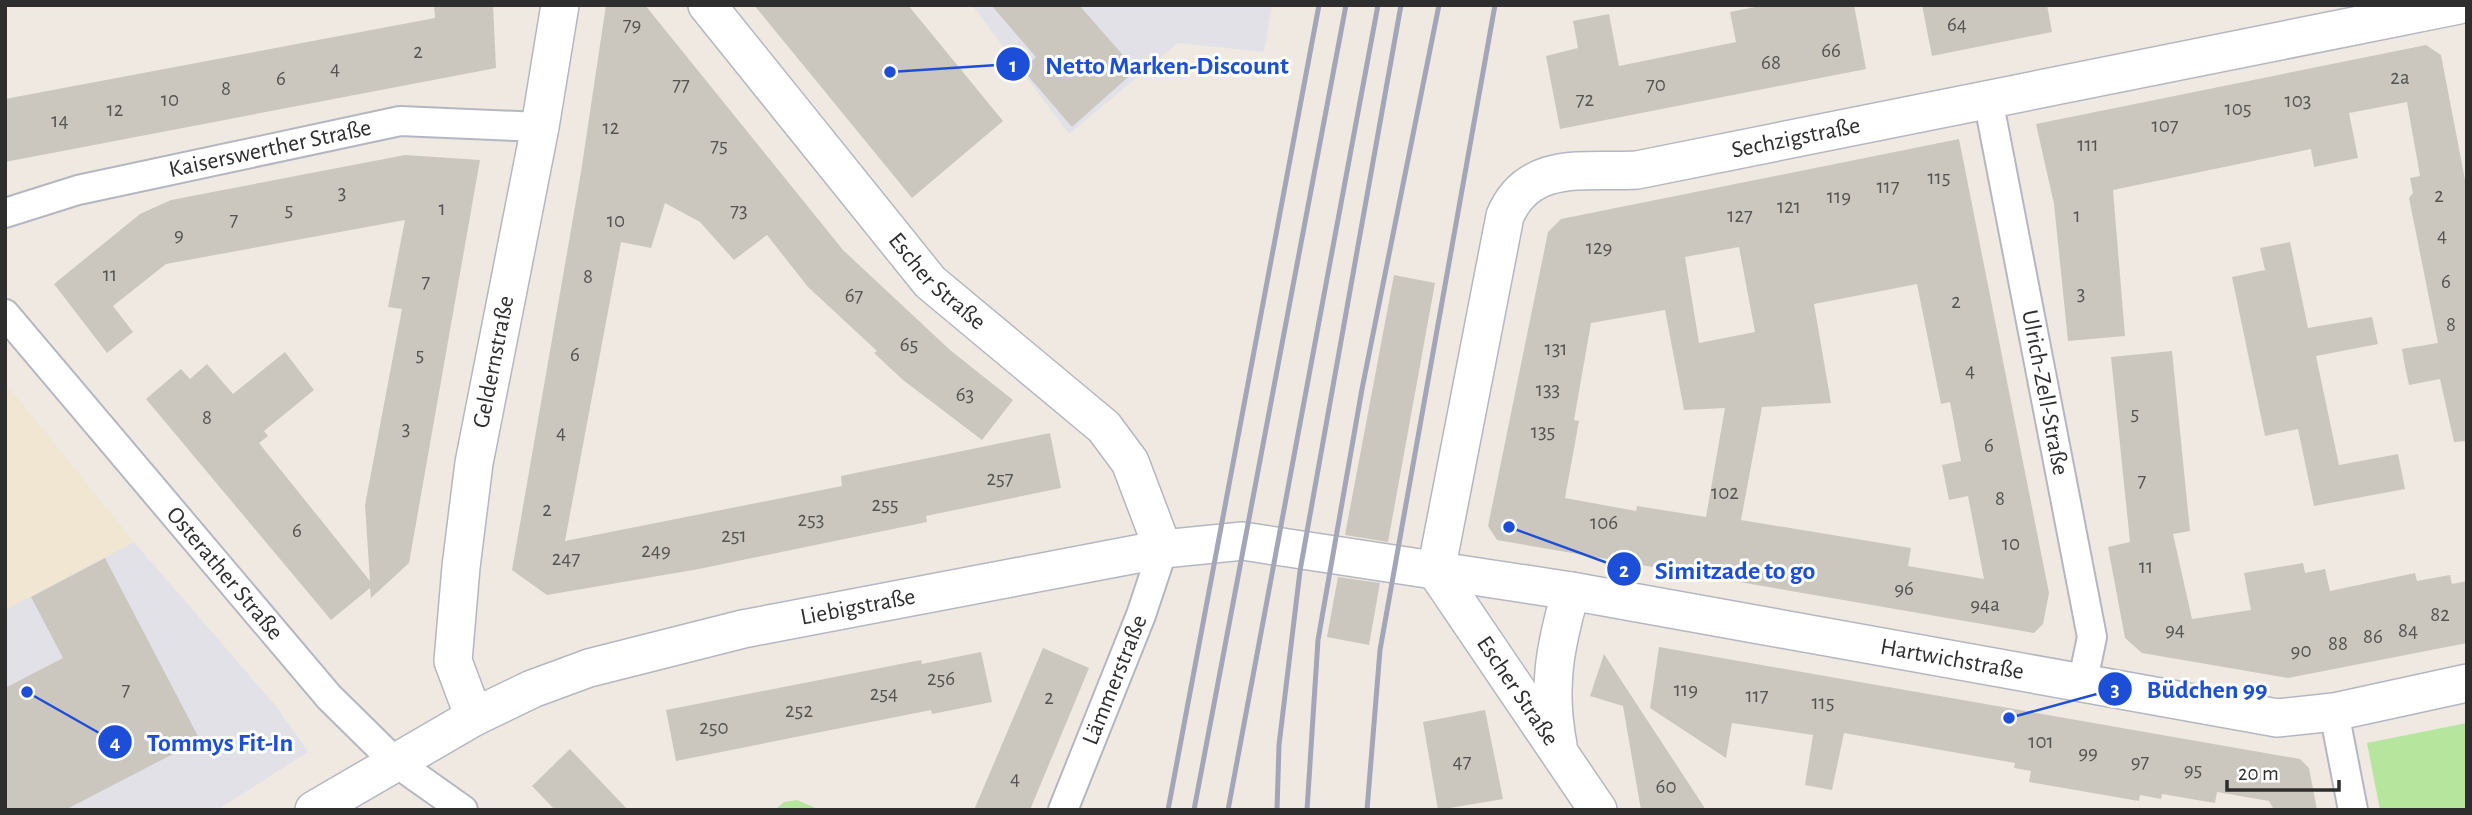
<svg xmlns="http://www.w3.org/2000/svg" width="2472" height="815" font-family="'Alegreya Sans',sans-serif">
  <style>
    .industrial { fill: #e3e1e8 }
    .education { fill: #f0e6d1 }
    .green { fill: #b6e59e }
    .building { fill: #cbc7bf; fill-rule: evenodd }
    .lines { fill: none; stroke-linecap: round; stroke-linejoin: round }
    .minor-casing { stroke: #b4b7c1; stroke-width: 32 }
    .tertiary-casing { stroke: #b4b7c1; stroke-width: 40 }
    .minor { stroke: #fff; stroke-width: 28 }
    .tertiary { stroke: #fff; stroke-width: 37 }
    .rail { stroke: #a3a6b8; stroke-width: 5 }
    .labels { text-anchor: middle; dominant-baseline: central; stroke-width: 6; stroke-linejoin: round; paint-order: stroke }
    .number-label { font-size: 21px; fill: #555452 }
    .street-label { font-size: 24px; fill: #2e2e2e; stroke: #fff }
    .leader { fill: none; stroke: #1d4ed8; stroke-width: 2.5 }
    .callout-dot { fill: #1d4ed8; stroke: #fff; stroke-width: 2.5 }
    .mark-label { font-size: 21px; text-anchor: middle; font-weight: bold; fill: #fff }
    .callout-label { font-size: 26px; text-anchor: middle; font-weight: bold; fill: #1d4ed8; stroke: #fff; stroke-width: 6; stroke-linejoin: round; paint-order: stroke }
  </style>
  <rect width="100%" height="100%" fill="#efe9e1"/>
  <path class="industrial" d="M972 5H1272L1264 52 1178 43 1069 134Z
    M134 542 275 705 308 752 217 810H5V609Z"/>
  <path class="education" d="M5 383 134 542 5 610Z"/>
  <path class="green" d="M2467 723V810H2380L2367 743Z
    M797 800 820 810H775L784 802Z"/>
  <path class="building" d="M434 5H493L496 68 5 162V99L435 18Z
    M606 5H645L843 250 950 350 1013 400 982 440 903 380 874 353 877 351 808 287 767 235 734 260 700 222 665 203 651 248 621 242 565 541 842 486 841 476 1050 433 1061 488 926 516 927 522 699 569 547 595 512 570 581 172Z
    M754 5H908L1003 121 912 198Z
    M991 5H1079L1136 70 1072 127 1023 70 1036 57Z
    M1765 5H1854L1866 69 1560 129 1546 56 1578 48 1573 21 1609 14 1619 66 1736 42 1730 12Z
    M1922 5H2047L2052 32 1932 56Z
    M2426 45 2441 55 2467 190V441L2454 442 2440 379 2409 385 2405 367 2402 349 2438 343 2409 198 2413 193 2410 178 2420 176 2407 102 2349 113 2358 158 2314 167 2311 149 2113 190 2125 336 2068 341 2054 204 2036 124Z
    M1959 139 2049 593 2043 624 2034 633 1497 540 1488 526 1548 232 1561 219ZM1739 247 1755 332 1699 343 1685 257ZM1917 284 1941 404 1950 402 1961 461 1942 465 1949 500 1968 496 1984 579 1908 566 1911 548 1741 520 1762 407 1831 403 1814 304ZM1665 310 1684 410 1725 408 1706 517 1637 506 1636 511 1565 498 1579 421 1574 420 1591 323Z
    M405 155 480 160 409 563 371 598 370 588 331 620 146 399 181 369 190 379 207 364 233 394 285 352 314 390 264 431 268 436 259 443 370 581 365 505 402 309 388 307 405 220 166 264 113 306 133 332 107 353 54 284 140 214 171 200Z
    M2290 242 2308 328 2372 317 2378 344 2316 356 2339 465 2398 454 2405 489 2314 506 2298 429 2265 436 2232 277 2265 270 2260 248Z
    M1394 275 1435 283 1388 542 1345 535Z
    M2172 351 2190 531 2173 534 2192 619 2251 610 2244 573 2303 563 2305 573 2325 569 2330 591 2415 573 2417 581 2450 575 2452 584 2467 581V643L2288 678 2142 653 2125 638 2108 547 2130 542 2111 357Z
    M105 558 200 740 65 810H5V688L63 658 31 597Z
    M1338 577 1380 583 1369 645 1327 637Z
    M1659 647 2300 759 2309 768 2317 810H2274L2269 801 2217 792 2215 803 2162 794 2161 799 2140 795 2139 801 2029 782 2031 771 2014 768 2015 763 1844 733 1832 790 1805 785 1813 735 1732 723 1726 758 1650 708Z
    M1043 648 1089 668 1030 810H974Z
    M981 652 992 702 932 714 931 710 676 761 666 710 921 660 922 664Z
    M1604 654 1617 674 1706 810H1641L1623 706 1590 696Z
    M1485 710 1503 799 1438 810 1423 722Z
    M570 749 628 810H555L532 786Z"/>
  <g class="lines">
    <g class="minor-casing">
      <g id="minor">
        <path id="s1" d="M1988 99 2092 637 2082 685"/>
        <path id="s2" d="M5 213 78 190 400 121 540 127"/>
        <path id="s3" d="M5 314 329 697 394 761 463 810"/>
        <path d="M2334 712 2353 810"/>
        <path id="s4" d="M1063 810 1141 615 1163 549"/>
      </g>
    </g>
    <g class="tertiary-casing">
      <g id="tertiary">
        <path id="s5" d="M707 5 930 282 1104 427 1130 462 1163 549"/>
        <path id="s6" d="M1436 571 1505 216C1529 159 1587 173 1637 170L2459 5"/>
        <path id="s7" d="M1436 571 1598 810"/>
        <path id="s8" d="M474 717 453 661 461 567 474 463 540 127 560 5"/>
        <path d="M1558 745C1547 688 1555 646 1571 591"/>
        <path id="s9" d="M314 810 474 717 532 689 589 668 743 629 1163 549 1243 541 1571 591 2277 718 2334 712 2467 683"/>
      </g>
    </g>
    <use href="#minor" class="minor"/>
    <use href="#tertiary" class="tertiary"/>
    <path class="rail" d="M1168 810 1319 5
      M1194 810 1346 5
      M1228 810 1378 5
      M1277 810 1279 745 1300 571 1401 5
      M1307 810 1318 640 1362 389 1439 5
      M1367 810 1380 650 1495 5"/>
  </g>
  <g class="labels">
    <g class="number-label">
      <text x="632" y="24">79</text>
      <text x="1957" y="24">64</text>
      <text x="1831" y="50">66</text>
      <text x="418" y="51">2</text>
      <text x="1771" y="62">68</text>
      <text x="335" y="68">4</text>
      <text x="2400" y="77">2a</text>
      <text x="281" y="78">6</text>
      <text x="681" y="84">77</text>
      <text x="1656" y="84">70</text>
      <text x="226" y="88">8</text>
      <text x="170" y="99">10</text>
      <text x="1585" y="99">72</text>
      <text x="2298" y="100">103</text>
      <text x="2238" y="108">105</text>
      <text x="115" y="109">12</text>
      <text x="60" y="120">14</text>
      <text x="2165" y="125">107</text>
      <text x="611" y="127">12</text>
      <text x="2088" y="144">111</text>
      <text x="719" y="145">75</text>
      <text x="1939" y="177">115</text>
      <text x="1888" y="186">117</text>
      <text x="342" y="192">3</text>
      <text x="2439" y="195">2</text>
      <text x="1839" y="196">119</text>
      <text x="1789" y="206">121</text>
      <text x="442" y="208">1</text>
      <text x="289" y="209">5</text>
      <text x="739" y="210">73</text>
      <text x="1740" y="215">127</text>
      <text x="2077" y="215">1</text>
      <text x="234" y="219">7</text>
      <text x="616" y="220">10</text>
      <text x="179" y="234">9</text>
      <text x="2442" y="235">4</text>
      <text x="1599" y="247">129</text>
      <text x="110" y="274">11</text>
      <text x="588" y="276">8</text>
      <text x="426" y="281">7</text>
      <text x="2446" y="281">6</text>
      <text x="2081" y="293">3</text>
      <text x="854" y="295">67</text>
      <text x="1956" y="301">2</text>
      <text x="2451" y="324">8</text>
      <text x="909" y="344">65</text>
      <text x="1556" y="348">131</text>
      <text x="420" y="354">5</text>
      <text x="575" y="354">6</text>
      <text x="1970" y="370">4</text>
      <text x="1548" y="389">133</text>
      <text x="965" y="394">63</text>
      <text x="2135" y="413">5</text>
      <text x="207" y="417">8</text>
      <text x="406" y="428">3</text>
      <text x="1543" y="431">135</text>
      <text x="561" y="432">4</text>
      <text x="1989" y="445">6</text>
      <text x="1000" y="478">257</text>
      <text x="2142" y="480">7</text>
      <text x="1725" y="492">102</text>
      <text x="2000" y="498">8</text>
      <text x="885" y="504">255</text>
      <text x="547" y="509">2</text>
      <text x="811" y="519">253</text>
      <text x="1604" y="522">106</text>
      <text x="297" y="530">6</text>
      <text x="734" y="535">251</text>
      <text x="2011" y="543">10</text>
      <text x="656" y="550">249</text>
      <text x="566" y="558">247</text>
      <text x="2146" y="566">11</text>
      <text x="1904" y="588">96</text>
      <text x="1985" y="604">94a</text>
      <text x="2440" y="614">82</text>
      <text x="2175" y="629">94</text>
      <text x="2408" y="630">84</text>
      <text x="2373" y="636">86</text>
      <text x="2338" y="643">88</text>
      <text x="2301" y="650">90</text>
      <text x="941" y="678">256</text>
      <text x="126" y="689">7</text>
      <text x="1686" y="689">119</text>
      <text x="884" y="693">254</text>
      <text x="1757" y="695">117</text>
      <text x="1049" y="697">2</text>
      <text x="1823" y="702">115</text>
      <text x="799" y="710">252</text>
      <text x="714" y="727">250</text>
      <text x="2041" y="741">101</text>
      <text x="2088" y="752">99</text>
      <text x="1462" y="761">47</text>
      <text x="2140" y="761">97</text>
      <text x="2193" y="769">95</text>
      <text x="1015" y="778">4</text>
      <text x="1666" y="786">60</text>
    </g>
    <g class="street-label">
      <text stroke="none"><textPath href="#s6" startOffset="674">Sechzigstraße</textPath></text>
      <text stroke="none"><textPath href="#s2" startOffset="273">Kaiserswerther Straße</textPath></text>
      <text stroke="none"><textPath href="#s5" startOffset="360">Escher Straße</textPath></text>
      <text stroke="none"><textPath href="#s8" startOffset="362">Geldernstraße</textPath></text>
      <text stroke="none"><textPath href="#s1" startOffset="299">Ulrich-Zell-Straße</textPath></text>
      <text stroke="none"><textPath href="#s3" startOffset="340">Osterather Straße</textPath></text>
      <text stroke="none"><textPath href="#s9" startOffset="586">Liebigstraße</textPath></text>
      <text stroke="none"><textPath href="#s9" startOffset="1696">Hartwichstraße</textPath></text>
      <text stroke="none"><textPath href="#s4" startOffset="140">Lämmerstraße</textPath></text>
      <text stroke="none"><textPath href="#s7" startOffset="145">Escher Straße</textPath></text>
    </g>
  </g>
  <path class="leader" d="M890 72L1013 64M1509 527L1624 569M2009 718L2115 689M27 692L115 742"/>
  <g class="callout-dot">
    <circle cx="890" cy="72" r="7"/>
    <circle cx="1509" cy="527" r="7"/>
    <circle cx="2009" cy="718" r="7"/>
    <circle cx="27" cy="692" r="7"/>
    <circle cx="1013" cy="64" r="18"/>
    <circle cx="1624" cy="569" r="18"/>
    <circle cx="2115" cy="689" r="18"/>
    <circle cx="115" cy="742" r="18"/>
  </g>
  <g class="mark-label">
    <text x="1013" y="72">1</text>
    <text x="1624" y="577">2</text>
    <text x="2115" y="696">3</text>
    <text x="115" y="749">4</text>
  </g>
  <g class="callout-label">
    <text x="1167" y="74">Netto Marken-Discount</text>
    <text x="1735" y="579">Simitzade to go</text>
    <text x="2207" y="698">Büdchen 99</text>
    <text x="220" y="751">Tommys Fit-In</text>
  </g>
  <rect width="2472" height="815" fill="none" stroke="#2e2e2e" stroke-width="14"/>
  <path d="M2227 780v10h112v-10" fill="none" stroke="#2e2e2e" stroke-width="3.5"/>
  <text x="2238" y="780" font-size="21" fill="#2e2e2e" stroke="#ffffff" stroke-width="5" paint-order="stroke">20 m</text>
</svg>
